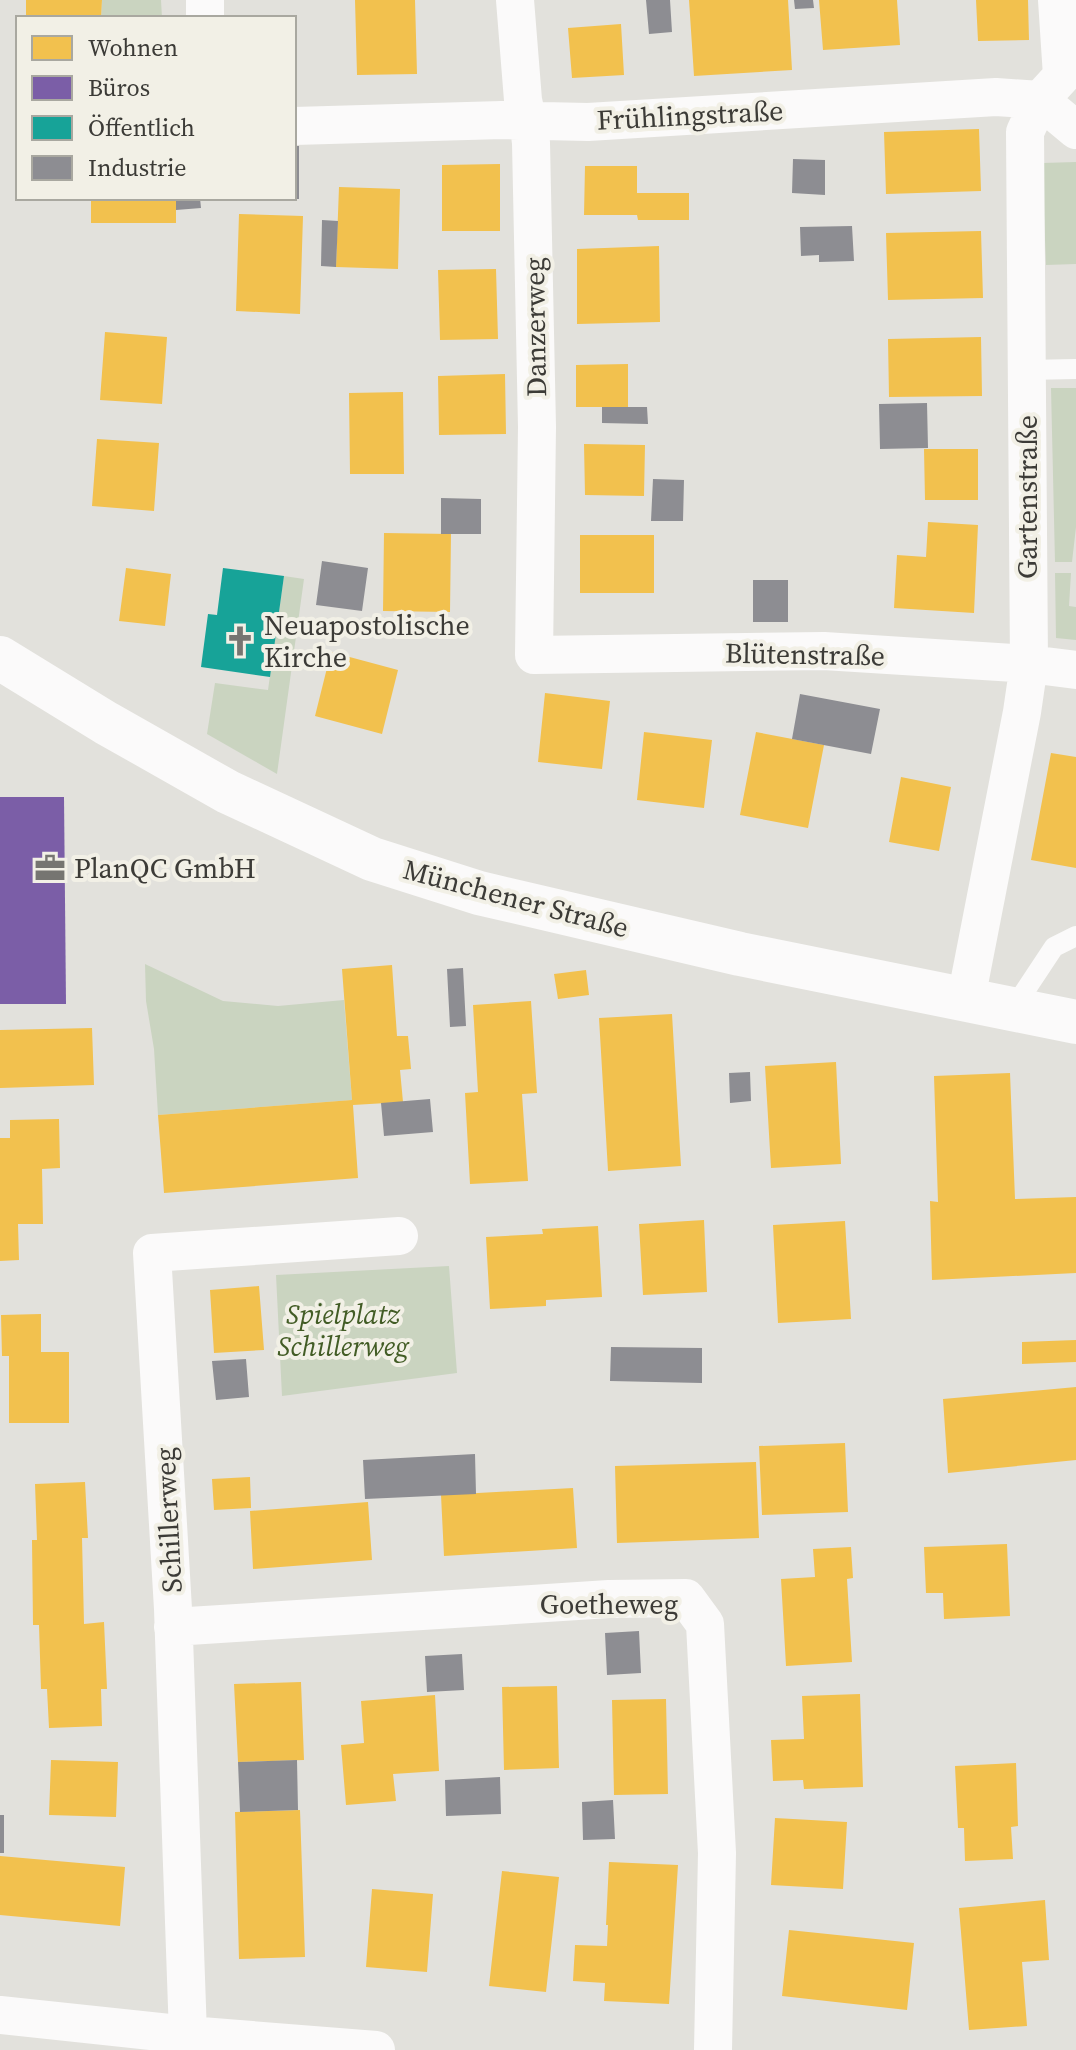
<svg xmlns="http://www.w3.org/2000/svg" width="1076" height="2050" font-family="'Source Serif 4',serif">
  <style>
    .green { fill: #cad4c0 }
    .homes { fill: #f2c14e }
    .offices { fill: #7b5ea7 }
    .public { fill: #17a398 }
    .industry { fill: #8d8d92 }
    .lines { fill: none; stroke-linecap: round; stroke-linejoin: round }
    .service { stroke: #fbfafa; stroke-width: 20 }
    .minor { stroke: #fbfafa; stroke-width: 38 }
    .tertiary { stroke: #fbfafa; stroke-width: 44 }
    .labels { text-anchor: middle; dominant-baseline: central; stroke-width: 8; stroke-linejoin: round; paint-order: stroke }
    .street-label { font-size: 28px; fill: #3c3b37; stroke: #f2f0e6 }
    .poi-label { font-size: 28px; fill: #3c3b37; stroke: #f2f0e6; text-anchor: start }
    .park-label { font-size: 28px; font-style: italic; fill: #425c25; stroke: #f2f0e6 }
  </style>
  <rect width="100%" height="100%" fill="#e2e1dc"/>
  <path class="green" d="M102 0H161L162 18H101Z
    M1076 162V264L1046 265 1042 163Z
    M1051 388H1076V527L1072 562H1055Z
    M1055 573H1071L1069 606 1076 607V640L1056 638Z
    M284 576 304 579 277 774 207 734 215 683 268 690Z
    M145 964 223 1001 278 1006 344 1000 352 1100 158 1115 154 1049 146 1001Z
    M449 1266 457 1373 282 1396 276 1275Z"/>
  <path class="homes" d="M26 0H102L101 18H26Z
    M355 0H415L417 74 357 75Z
    M689 0H788L792 70 694 76Z
    M819 0H897L900 45 823 50Z
    M976 0H1028L1029 40 978 41Z
    M621 24 624 75 572 78 568 28Z
    M979 129 981 191 886 194 884 132Z
    M500 164V231H442V165Z
    M585 166H637V193H689V220H638L637 215H584Z
    M339 187 400 189 398 269 336 267Z
    M91 198H176V223H91Z
    M239 214 303 216 300 314 236 311Z
    M981 231 983 298 888 300 886 233Z
    M659 246 660 322 577 324V249Z
    M496 269 498 339 440 340 438 270Z
    M105 332 167 337 162 404 100 400Z
    M981 337 982 396 889 397 888 339Z
    M628 364V407H576V365Z
    M505 374 506 434 439 435 438 376Z
    M403 392 404 474H350L349 393Z
    M97 439 159 443 154 511 92 506Z
    M584 444 645 445 644 496 585 495Z
    M924 449H978V500H925Z
    M928 522 978 525 974 613 894 608 897 555 926 557Z
    M384 533 451 534 450 612 383 611Z
    M580 535H654V593H580Z
    M126 568 171 574 165 626 119 621Z
    M331 652 398 670 382 734 315 716Z
    M545 693 610 701 602 769 538 762Z
    M644 732 712 740 704 808 637 800Z
    M756 732 824 745 808 828 740 815Z
    M1051 753 1076 757V868L1031 860Z
    M901 777 951 787 939 851 889 842Z
    M392 965 397 1036H408L411 1069 400 1070 403 1102 353 1105 358 1178 164 1193 158 1115 352 1100 342 969Z
    M586 970 589 995 558 999 554 974Z
    M531 1001 537 1093 522 1094 528 1181 470 1184 465 1093 478 1092 473 1005Z
    M672 1014 681 1166 608 1171 599 1018Z
    M92 1028 94 1085 0 1088V1030Z
    M836 1062 841 1164 771 1168 765 1066Z
    M1010 1073 1015 1199 1076 1197V1273L932 1280 930 1201 938 1202 934 1076Z
    M59 1119 60 1168 42 1169 43 1224H18L19 1260 0 1261V1138H10V1120Z
    M704 1220 707 1292 643 1295 639 1224Z
    M845 1221 851 1319 778 1323 773 1225Z
    M598 1226 602 1297 546 1300V1306L490 1309 486 1237 543 1234 542 1229Z
    M259 1286 264 1350 214 1353 210 1290Z
    M41 1314V1352H69V1423H9V1356H2L1 1315Z
    M1076 1340V1362L1022 1364V1342Z
    M1076 1387V1460L948 1473 943 1399Z
    M845 1443 848 1512 762 1515 759 1446Z
    M756 1462 759 1538 617 1543 615 1466Z
    M250 1477 251 1508 214 1510 212 1479Z
    M85 1482 88 1538H82L84 1624 104 1622 107 1689H101L102 1726 49 1728 47 1689H41L39 1625H33L32 1540H37L35 1484Z
    M573 1488 577 1548 444 1556 441 1495Z
    M368 1502 372 1560 253 1569 250 1511Z
    M1007 1544 1010 1616 944 1619 943 1593H926L924 1547Z
    M851 1547 853 1578 847 1579 852 1662 786 1666 781 1579 815 1577 813 1549Z
    M301 1682 304 1760 238 1762 234 1684Z
    M557 1686 559 1768 504 1770 502 1687Z
    M860 1694 863 1787 804 1789 803 1780 773 1781 771 1740 804 1739 802 1696Z
    M435 1695 439 1771 393 1774 396 1801 346 1805 341 1745 364 1743 361 1701Z
    M666 1699 668 1794 614 1795 612 1700Z
    M51 1760 118 1762 116 1817 49 1815Z
    M1016 1763 1018 1826 1011 1827 1013 1859 965 1861 964 1828H958L955 1766Z
    M300 1810 305 1957 239 1959 235 1812Z
    M775 1818 847 1822 843 1889 771 1885Z
    M0 1856 125 1867 120 1926 0 1915Z
    M609 1862 678 1865 669 2004 604 2001 605 1983 573 1981 575 1945 607 1946 608 1925H606Z
    M502 1871 559 1877 546 1992 489 1986Z
    M372 1889 433 1894 427 1972 366 1967Z
    M1045 1900 1049 1960 1022 1962 1027 2026 969 2030 959 1908Z
    M789 1930 914 1943 907 2010 782 1996Z"/>
  <path class="offices" d="M0 797H64L66 1004H0Z"/>
  <path class="public" d="M223 568 284 576 270 677 201 667 208 614 217 615Z"/>
  <path class="industry" d="M646 0H670L672 32 649 34Z
    M794 0H813L814 8 795 9Z
    M294 146H299V199H294Z
    M793 159 825 160V195L792 193Z
    M176 198H200L201 208 176 210Z
    M322 220 338 221 336 267 321 266Z
    M852 226 854 261 819 262V255L801 256 800 227Z
    M927 403 928 448 880 449 879 404Z
    M602 407H647L648 424 602 423Z
    M653 479 684 480 683 521H651Z
    M441 498 481 499V534H441Z
    M322 561 368 568 362 611 316 605Z
    M753 580H788V622H753Z
    M800 694 880 709 871 754 792 739Z
    M463 968 466 1026 450 1027 447 969Z
    M750 1072 751 1101 730 1103 729 1073Z
    M430 1099 433 1132 384 1136 381 1103Z
    M611 1347 702 1348V1383L610 1381Z
    M246 1359 249 1397 216 1400 212 1361Z
    M475 1454 476 1494 365 1499 363 1460Z
    M639 1631 641 1673 607 1675 605 1633Z
    M462 1654 464 1690 427 1692 425 1656Z
    M297 1760 298 1810 240 1812 238 1762Z
    M500 1777 501 1814 446 1816 445 1780Z
    M613 1800 615 1839 583 1840 582 1802Z
    M0 1815H4V1853H0Z"/>
  <g class="lines">
    <path class="service" d="M1027 370 1075 369
      M1013 1009 1054 947 1076 936"/>
    <path class="minor" d="M205 0V18
      M515 0 523 100 529 127 531 143 537 427 534 655 824 651 1029 664 1076 670
      M294 126 502 120 588 122 996 97 1040 100 1076 130
      M966 999 1022 712 1029 664 1025 132 1040 100 1062 76 1057 0
      M173 1627 609 1599 686 1598 705 1624 717 1853 713 2050
      M0 2015 188 2035 376 2050
      M187 2050 188 2035 173 1609 152 1253 399 1236"/>
    <path class="tertiary" d="M0 658 106 723 228 792 372 859 479 893 740 954 1076 1022"/>
  </g>
  <defs>
    <g id="church-bare" transform="scale(2.4)"><path d="M-1.2-6h2.4v3.5h3.3v2.4h-3.3V6h-2.4V-.1h-3.3v-2.4h3.3Z" fill="#767571" stroke="#f2f0e6" stroke-width="2.5" paint-order="stroke"/></g>
    <g id="office-bare" transform="scale(2.4)"><path d="M-6-3h4V-5.5h4V-3h4V5H-6ZM-1-4.5V-3h2v-1.5ZM-6 0V1H6V0Z" fill="#767571" stroke="#f2f0e6" stroke-width="2.5" paint-order="stroke"/></g>
  </defs>
  <g fill-rule="evenodd">
    <use href="#church-bare" x="240" y="641"/>
    <use href="#office-bare" x="50" y="868"/>
  </g>
  <g class="labels">
    <g class="street-label">
      <text transform="translate(690 115) rotate(-3)">Frühlingstraße</text>
      <text transform="translate(535 327) rotate(-91)">Danzerweg</text>
      <text transform="translate(1027 497) rotate(-90)">Gartenstraße</text>
      <text transform="translate(805 654) rotate(1)">Blütenstraße</text>
      <text transform="translate(516 898) rotate(15)">Münchener Straße</text>
      <text transform="translate(168 1520) rotate(-93)">Schillerweg</text>
      <text x="609" y="1604">Goetheweg</text>
    </g>
    <g class="poi-label">
      <text x="264" y="625">Neuapostolische<tspan x="264" dy="32">Kirche</tspan></text>
      <text x="74" y="868">PlanQC GmbH</text>
    </g>
    <g class="park-label">
      <text x="343" y="1314">Spielplatz<tspan x="343" dy="32">Schillerweg</tspan></text>
    </g>
  </g>
  <rect x="16" y="16" width="280" height="184" fill="#f2f0e6" stroke="#a9a8a0" stroke-width="2"/>
  <rect x="32" y="36" width="40" height="24" fill="#f2c14e" stroke="#a9a8a0" stroke-width="2"/>
  <text x="88" y="56" font-size="24" fill="#3c3b37">Wohnen</text>
  <rect x="32" y="76" width="40" height="24" fill="#7b5ea7" stroke="#a9a8a0" stroke-width="2"/>
  <text x="88" y="96" font-size="24" fill="#3c3b37">Büros</text>
  <rect x="32" y="116" width="40" height="24" fill="#17a398" stroke="#a9a8a0" stroke-width="2"/>
  <text x="88" y="136" font-size="24" fill="#3c3b37">Öffentlich</text>
  <rect x="32" y="156" width="40" height="24" fill="#8d8d92" stroke="#a9a8a0" stroke-width="2"/>
  <text x="88" y="176" font-size="24" fill="#3c3b37">Industrie</text>
</svg>
